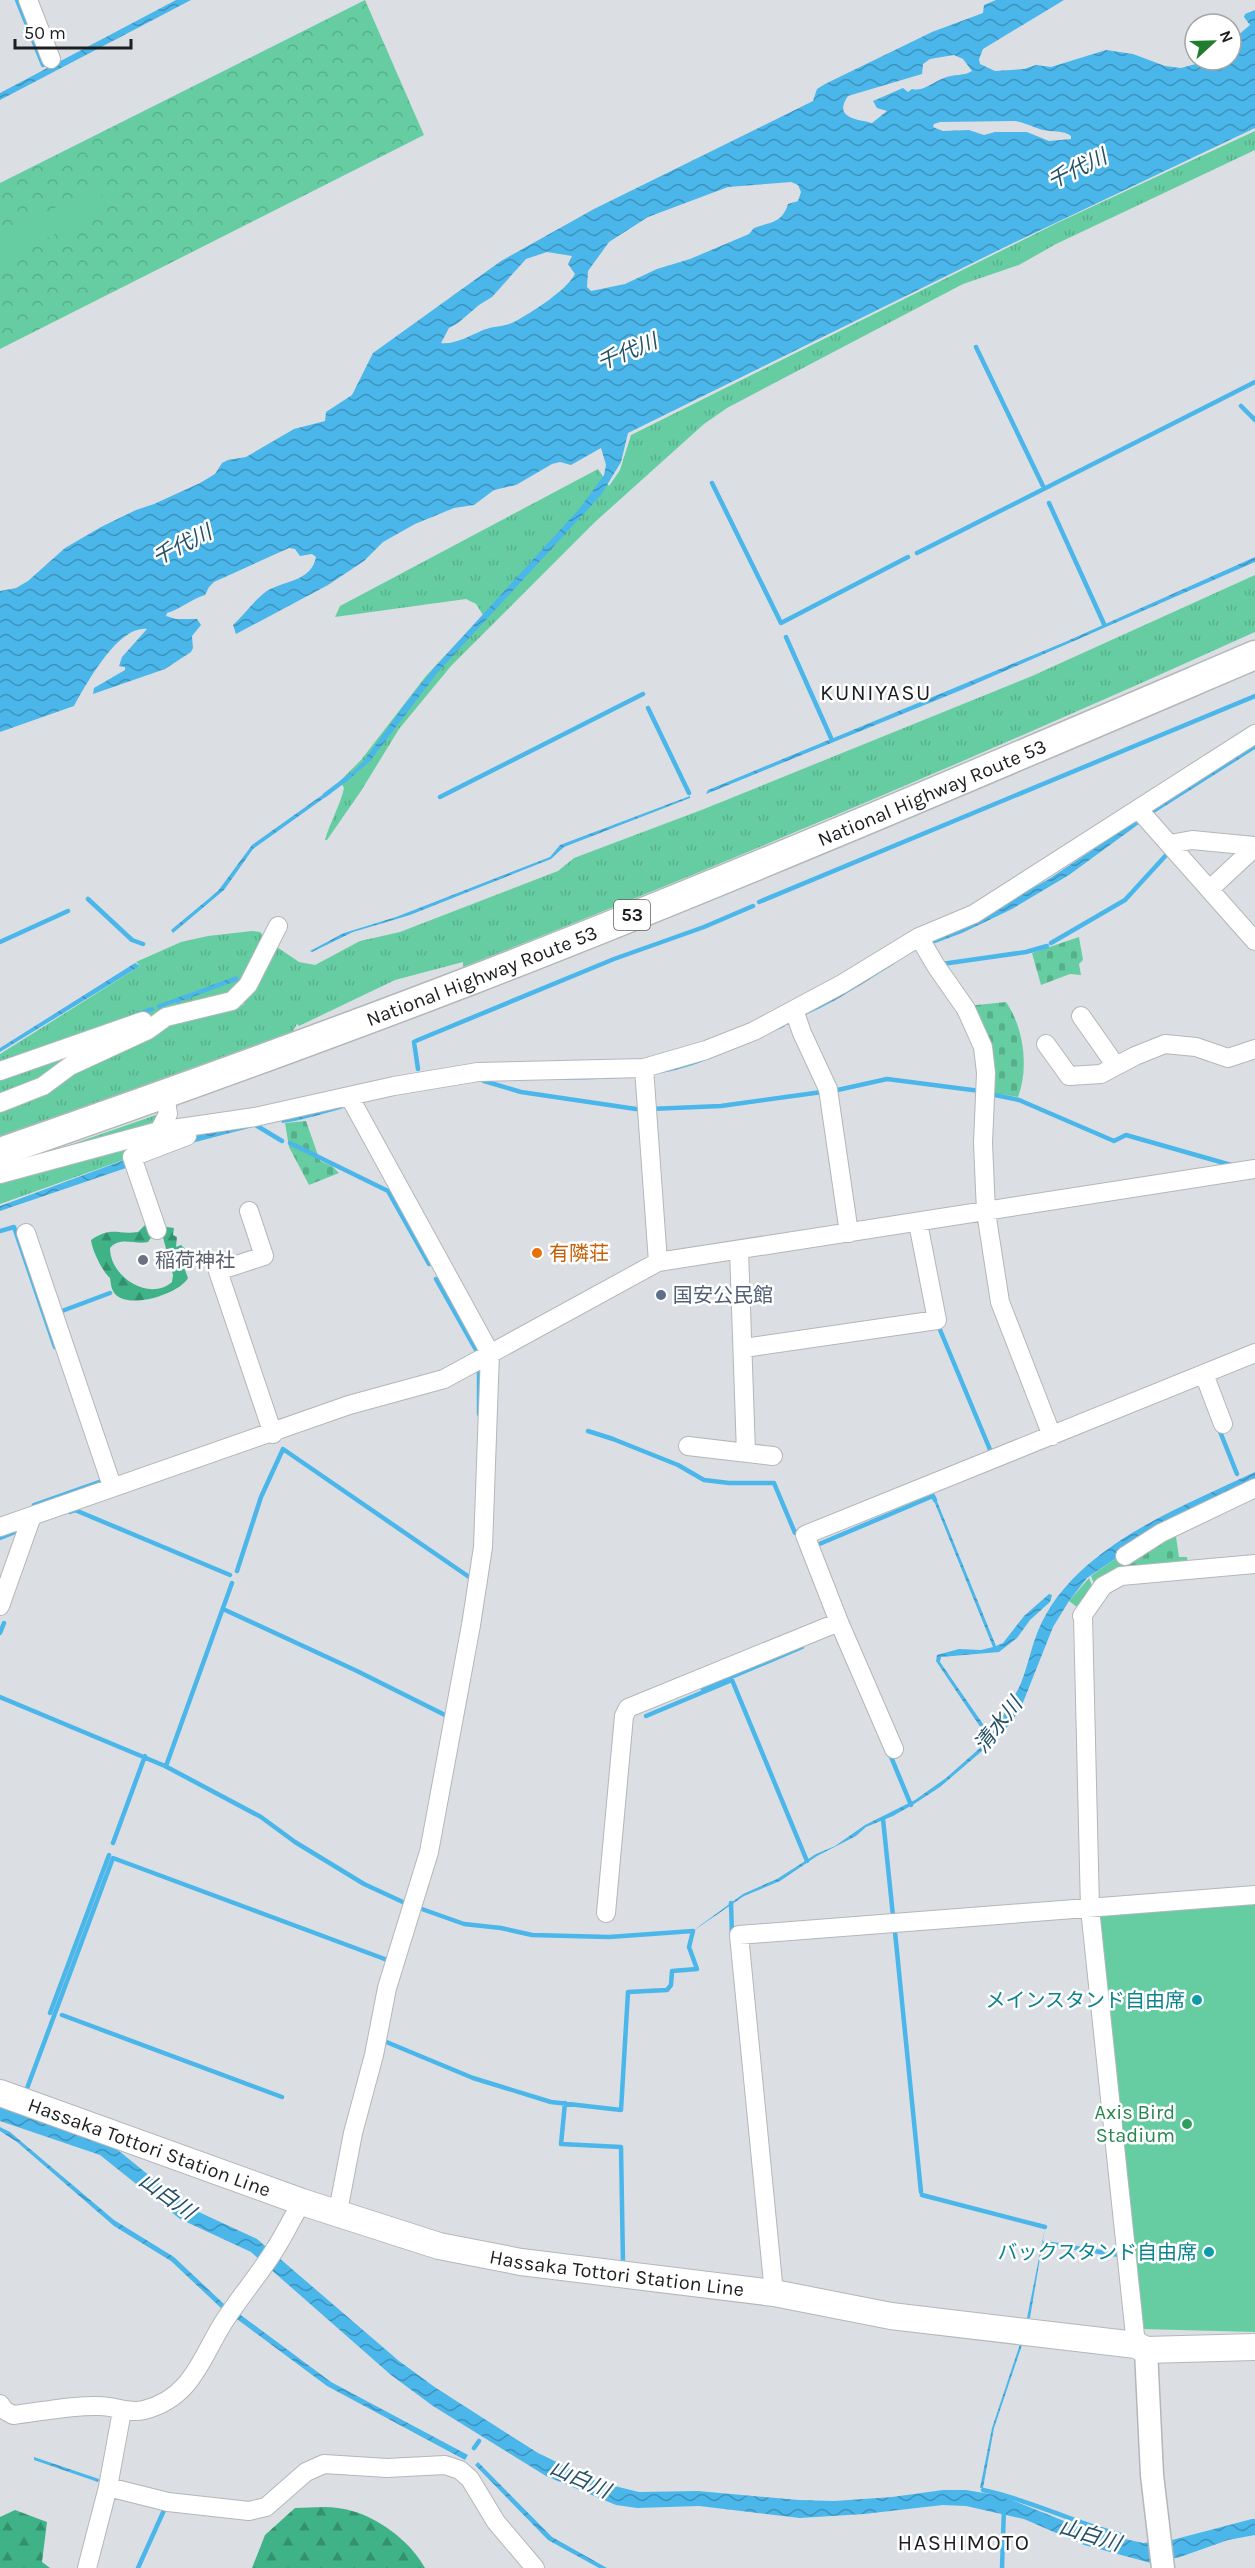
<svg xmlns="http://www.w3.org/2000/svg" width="1255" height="2568" font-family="Karla,'Noto Sans JP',sans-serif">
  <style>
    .grass { fill: url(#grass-tufts) }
    .forest { fill: url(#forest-firs) }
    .cemetery { fill: url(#cemetery-stones) }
    .park { fill: url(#park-crowns) }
    .garden { fill: #66cda2 }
    .water { fill: url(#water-waves); fill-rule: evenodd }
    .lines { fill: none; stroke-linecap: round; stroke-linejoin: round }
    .stream { stroke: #4ab6ea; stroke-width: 4.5 }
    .minor-casing { stroke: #b2b7ba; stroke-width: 20 }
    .tertiary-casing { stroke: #b2b7ba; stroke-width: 25 }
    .secondary-casing { stroke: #b2b7ba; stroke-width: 28 }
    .trunk-casing { stroke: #b2b7ba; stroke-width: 31 }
    .minor { stroke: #fff; stroke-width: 18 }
    .tertiary { stroke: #fff; stroke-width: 22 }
    .secondary { stroke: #fff; stroke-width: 26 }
    .trunk { stroke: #fff; stroke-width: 28 }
    .food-dot { fill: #e8710a; stroke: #fff; stroke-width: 2 }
    .worship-dot { fill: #6b7280; stroke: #fff; stroke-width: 2 }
    .service-dot { fill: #5c6f8a; stroke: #fff; stroke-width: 2 }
    .culture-dot { fill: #0f9aa8; stroke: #fff; stroke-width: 2 }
    .leisure-dot { fill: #2e9e5b; stroke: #fff; stroke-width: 2 }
    .labels { text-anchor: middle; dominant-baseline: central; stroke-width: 5; stroke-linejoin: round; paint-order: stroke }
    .shield { fill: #fff; stroke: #606262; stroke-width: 1.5 }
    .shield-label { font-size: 18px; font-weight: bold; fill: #1c1e1f }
    .street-label { font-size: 20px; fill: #1c1e1f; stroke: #fff }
    .food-label { font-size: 20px; fill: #c56008; stroke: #fff; text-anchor: start }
    .worship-label { font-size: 20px; fill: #5b616d; stroke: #fff; text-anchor: start }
    .service-label { font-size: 20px; fill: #4e5e75; stroke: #fff; text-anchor: start }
    .culture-label { font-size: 20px; fill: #0d838f; stroke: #fff; text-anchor: end }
    .leisure-label { font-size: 20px; fill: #27864d; stroke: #fff; text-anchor: end }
    .water-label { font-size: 21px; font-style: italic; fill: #255168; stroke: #fff }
    .quarter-label { font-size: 22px; letter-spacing: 1.5px; fill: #1c1e1f; stroke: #fff }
  </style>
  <defs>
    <pattern id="grass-tufts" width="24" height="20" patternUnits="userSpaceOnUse" patternTransform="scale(1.5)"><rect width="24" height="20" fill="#66cda2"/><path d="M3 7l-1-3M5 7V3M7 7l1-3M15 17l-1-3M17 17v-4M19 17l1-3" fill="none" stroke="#58b08b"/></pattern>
    <pattern id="forest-firs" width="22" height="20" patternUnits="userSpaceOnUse" patternTransform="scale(1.5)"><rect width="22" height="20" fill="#3fb387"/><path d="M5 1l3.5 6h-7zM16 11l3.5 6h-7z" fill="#34916e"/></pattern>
    <pattern id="cemetery-stones" width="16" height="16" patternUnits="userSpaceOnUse" patternTransform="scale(1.5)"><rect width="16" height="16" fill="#66cda2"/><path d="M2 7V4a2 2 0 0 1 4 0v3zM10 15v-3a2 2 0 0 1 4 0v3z" fill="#58b08b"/></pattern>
    <pattern id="park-crowns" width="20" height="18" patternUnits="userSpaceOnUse" patternTransform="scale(1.5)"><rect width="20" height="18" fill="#66cda2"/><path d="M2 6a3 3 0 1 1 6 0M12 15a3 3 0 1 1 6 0" fill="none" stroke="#58b08b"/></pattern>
    <pattern id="water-waves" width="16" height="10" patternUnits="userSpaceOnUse" patternTransform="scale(1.5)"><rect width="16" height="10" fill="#4ab6ea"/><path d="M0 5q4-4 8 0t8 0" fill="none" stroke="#3d93bd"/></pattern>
  </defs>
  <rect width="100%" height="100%" fill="#dbdfe3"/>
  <path class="grass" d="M1255 131V150L1056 244 1019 265 963 284 727 408 704 424 595 522 451 666 399 729 361 791 327 840H325C330 822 340 806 344 788L340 781 361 760 426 676 483 615 476 604 466 599 335 617 340 606 598 469 609 486 620 470 631 435 1057 223Z
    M1255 575V632C994 750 730 862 463 967V962L395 980 299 1026 297 1024 292 1033 188 1073 0 1137V1107L129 1041 184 1020 243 1005 272 951 277 947 299 962 315 965 360 941 400 932 558 871 574 858 704 809 1032 676Z
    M252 931 260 932 267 939 230 996C151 1012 76 1039 0 1068V1054L140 966 136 962 181 942 208 936Z
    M145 1022 0 1099V1075Z
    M156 1115 159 1116 150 1128 41 1155Z
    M179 1135 129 1158 0 1204V1180Z
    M1119 1556 1127 1571 1096 1588 1091 1576Z
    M1089 1578 1094 1591 1081 1610 1069 1601Z"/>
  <path class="forest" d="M145 1225 152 1227 154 1233 148 1242C135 1245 120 1236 110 1248 110 1277 149 1302 172 1282L173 1275 160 1226 174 1228 173 1235 177 1237 176 1247 181 1245 187 1251 186 1258 182 1262 188 1278C179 1294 131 1309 116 1295 111 1290 111 1284 110 1278 102 1271 92 1250 91 1240 113 1226 116 1235 138 1232Z
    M295 2508C309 2508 324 2506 338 2508 372 2512 409 2539 425 2568H252L265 2535Z
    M15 2510 47 2522 42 2562 50 2568H0V2517Z"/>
  <path class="cemetery" d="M1079 937 1083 960 1079 964 1081 975 1070 974 1041 985 1032 953Z
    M1006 1002C1024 1028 1029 1068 1018 1097L988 1092 967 1006Z
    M306 1121 320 1161 332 1166 339 1173 309 1185 289 1147 285 1123Z
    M1175 1530 1179 1557H1187L1188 1566 1128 1571 1123 1561Z"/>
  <path class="park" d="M365 0 424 135 0 349V183Z"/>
  <path class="garden" d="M97 187 108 208 0 261V235Z
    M1255 1902V2332L1142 2329 1098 1919 1103 1913Z"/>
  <path class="water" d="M176 0H191L0 100V93Z
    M996 0H1064L983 49 979 59 980 64 995 71 1024 69 1036 65 1051 67 1106 50 1133 54 1165 66 1181 68 1210 60H1231V41L1250 25 1244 17 1245 14 1255 10V128L1003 248 628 433 621 462 601 495 438 672 370 761 346 782V778L363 762 405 704 434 668 580 508 604 475 606 465 601 448 571 465 560 462 552 464 516 485 494 490 474 505 454 508 415 524 383 542 364 561 328 585 236 634 233 625C244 615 255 599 267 591 285 580 311 582 316 557L312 554 300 556 295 549 289 548 214 582 209 587 205 595C191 599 181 609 167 613L166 616 176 619H197L201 625 192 636 193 648 191 652 165 669 93 694 94 688 125 670V667L119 666 122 657 147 629C118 625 86 685 74 706L0 732V591L16 588 28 581 65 548 101 527 136 510 154 504 200 483 215 474 222 463 228 460 246 457 294 429 325 421 326 412 352 395 373 353 501 261 594 209 813 101 817 89 825 84 932 32 983 13 984 5ZM954 55 963 59 972 71C965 76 953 74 944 78 933 82 923 92 912 89L908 92 903 88 873 101 877 108 887 111 872 123C856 119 833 118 848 96L922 74 923 64 930 59ZM1015 121C1026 123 1033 127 1043 130 1052 132 1063 130 1071 136V139L1049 141 1027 132H995L984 135 969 130 943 131 933 127 934 124 940 122ZM791 182 798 185 801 192 798 201 788 204C782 224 769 222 754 228L749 234 690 259 657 269 625 284 591 291 587 287 588 271 609 242 648 217 728 187ZM547 252 572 256 568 264 575 274C567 290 531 313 514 322 504 327 493 326 483 330 470 336 453 345 441 343L449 328 458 323 479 305 492 297 526 259Z
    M1255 557V562L959 691 706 794 708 790 1065 642Z
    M1255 741V749L1151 815 1069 875 1012 909 962 933 930 945 927 939 965 925 1049 879Z
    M328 791 331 793 253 849 224 890 173 933 171 930 218 891 252 845Z
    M690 796V798L564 847 551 859 410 915 353 932 312 952 310 951 344 933 396 917 550 857 560 845Z
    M896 961 894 964C871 978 815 1016 791 1019L784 1027C741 1044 702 1067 656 1074 584 1085 513 1075 442 1085 392 1091 344 1110 295 1121L282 1123 280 1117 440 1080 638 1071Z
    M135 963 140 966 0 1052V1048Z
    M237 976 239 980 181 1001 178 1004 176 1002 158 1009 157 1005Z
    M275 1118 276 1121 184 1145 129 1167 0 1211V1206L181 1139Z
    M1255 1472V1483L1141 1541 1087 1578 1069 1601 1053 1627 1020 1710 1005 1730 1002 1728 989 1745 940 1787 914 1804 893 1816 866 1827 856 1836 817 1856 780 1881 744 1896 690 1933 743 1894 777 1879 816 1854 835 1846 865 1825 915 1800 946 1778 989 1740 936 1661 937 1655 959 1649 981 1650 993 1647 932 1496 934 1494 996 1646 1003 1643 1024 1616 1049 1594 1052 1595 1050 1602 1030 1620 1017 1638 999 1652 941 1657 940 1662 983 1724 992 1734C1001 1718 1013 1701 1021 1683 1029 1663 1032 1642 1042 1622 1080 1545 1181 1507 1255 1472Z
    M0 2104 109 2145 119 2151 188 2207 257 2239 399 2361 436 2388 538 2453 598 2482 639 2492 698 2491 799 2500 834 2501 892 2497 943 2490H966L1002 2496 1089 2531 1143 2543 1172 2540 1252 2519H1255V2535L1228 2540 1180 2557 1151 2563 1084 2545 1024 2519 966 2506 943 2505 864 2514 800 2518 699 2506 637 2508 616 2505 546 2476 433 2406 391 2375 251 2252 180 2219 100 2155 0 2121Z
    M0 2127 10 2132 114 2220 174 2257 225 2305 221 2308 171 2261 114 2226 17 2142 0 2131Z
    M1045 2228 1030 2318H1027Z
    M238 2313 331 2382 468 2455 465 2460 327 2386 234 2317Z
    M1020 2344 1022 2345 994 2428 983 2488H980L992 2428Z
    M34 2457 99 2479 98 2482 34 2460Z
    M478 2462 552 2537 607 2568H599L548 2540 475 2465Z"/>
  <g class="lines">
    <path class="stream" d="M17 0 43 65
      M976 347 1043 486
      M1241 406 1255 420
      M712 483 781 623 908 557
      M1049 503 1104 624
      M917 553 1255 382
      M786 637 831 738
      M648 708 689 793
      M325 795 350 776
      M440 797 643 694
      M88 899 132 940 143 944
      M759 902 1255 696
      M0 942 68 911
      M1051 943 1125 900 1168 853
      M942 964 1026 952 1047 946
      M138 1014 152 1009
      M418 1069 414 1042 418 1040 614 959 704 927 753 906
      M484 1081 521 1092 636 1109
      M833 1091 887 1079 980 1091
      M990 1094 1019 1100 1114 1141 1126 1135 1231 1165
      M650 1109 721 1106 822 1092
      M254 1124 282 1141
      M290 1143 388 1191 429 1264
      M0 1231 14 1227 55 1347
      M436 1279 476 1350
      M62 1311 110 1293
      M938 1325 991 1452
      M479 1368V1414
      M1219 1429 1237 1474
      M588 1431 613 1439 678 1465 704 1480 729 1483H774L795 1533 801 1530
      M34 1505 102 1481 101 1477
      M70 1512 75 1510 230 1575
      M0 1538 15 1532
      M817 1545 933 1496 935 1500
      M237 1571 261 1497 283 1449 472 1579
      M223 1609 357 1671 447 1716
      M0 1633 4 1623
      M703 1689 802 1647
      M0 1697 165 1766 261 1817 295 1842 364 1884 405 1903
      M646 1716 732 1680 807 1861
      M889 1752 911 1805
      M166 1766 232 1583
      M883 1819 893 1916
      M113 1843 145 1756
      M731 1903 732 1935
      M895 1932 921 2192
      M50 2013 109 1855
      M62 2015 282 2097
      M385 2037 384 2041 473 2078 551 2102 621 2110 628 1992 667 1990 671 1985 672 1971 697 1969 689 1947 693 1931 609 1937 532 1935 501 1928 464 1924 419 1908
      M26 2091 113 1858 390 1961
      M565 2103 561 2144 621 2147 623 2263 627 2264
      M922 2195 1045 2227
      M1045 2243 1119 2255V2253
      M474 2448 479 2441
      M983 2490C1031 2500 1074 2523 1121 2535
      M138 2568 165 2508
      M1002 2568 1004 2508"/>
    <g class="minor-casing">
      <path id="minor" d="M28 0 51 59
        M1139 810 1255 941
        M1170 844 1192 840 1255 846
        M1210 889 1255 847
        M919 937 936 966 966 1009 983 1047 986 1073 983 1143 986 1212 1000 1302 1052 1436
        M794 1010 802 1033 828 1089 849 1233
        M1081 1016 1116 1066
        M1046 1044 1069 1076 1101 1074 1135 1056 1165 1044 1196 1047 1228 1058 1255 1049
        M644 1068 658 1262
        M0 1071 143 1021
        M165 1095 168 1114 159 1131 255 1117 394 1086 478 1072 644 1068 706 1050 754 1031 842 984 919 937 974 914 1255 734
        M0 1103 43 1086 70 1066 148 1030 166 1017 232 1001 248 985 278 926
        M0 1174 159 1131
        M249 1211 264 1256 218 1271 273 1434
        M157 1230 132 1157 187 1136
        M26 1233 112 1486
        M739 1250 746 1453
        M744 1348 937 1320 918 1223
        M1204 1374 1223 1424
        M688 1446 773 1456
        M0 1527 349 1405 444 1379 658 1262 1255 1169
        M1125 1556 1161 1533 1255 1488
        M0 1606 32 1516
        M1082 1616 1103 1586 1121 1576 1255 1564
        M1083 1616 1090 1909 1136 2345
        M839 1622 894 1749
        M606 1913 624 1716 628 1708 839 1622 805 1535 1255 1353
        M338 2211 353 2133 374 2055 387 1988 429 1852 471 1625 483 1547 490 1353 349 1096
        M774 2293 739 1935 1255 1895
        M0 2404 4 2410 13 2415C41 2412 70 2405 99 2406 115 2406 128 2414 144 2410 195 2397 202 2353 227 2317 243 2293 262 2271 277 2246 286 2232 293 2216 302 2202
        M108 2487 168 2502 249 2511 266 2507 306 2472 324 2464 387 2468 445 2465 460 2470 470 2479 496 2522 535 2568
        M87 2568 108 2487 122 2411"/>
    </g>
    <g class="tertiary-casing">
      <path id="tertiary" d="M1146 2350 1152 2475 1163 2568"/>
    </g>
    <g class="secondary-casing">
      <g id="secondary">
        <path id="s1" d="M0 2093 302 2202 439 2246 521 2262 774 2293 891 2316 1136 2345 1146 2350 1255 2347"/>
      </g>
    </g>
    <g class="trunk-casing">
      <g id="trunk">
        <path id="s2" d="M0 1152C158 1097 316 1040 472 980 735 878 995 766 1255 655"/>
      </g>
    </g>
    <use href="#minor" class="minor"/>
    <use href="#tertiary" class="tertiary"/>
    <use href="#secondary" class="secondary"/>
    <use href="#trunk" class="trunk"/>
  </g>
  <circle class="food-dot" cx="537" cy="1253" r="6"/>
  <circle class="worship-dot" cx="143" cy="1260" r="6"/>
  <circle class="service-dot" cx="661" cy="1295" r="6"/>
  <g class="culture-dot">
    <circle cx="1197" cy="2000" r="6"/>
    <circle cx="1209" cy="2252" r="6"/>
  </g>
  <circle class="leisure-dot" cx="1187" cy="2124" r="6"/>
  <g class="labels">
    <rect class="shield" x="614" y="900" width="36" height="30" rx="4.5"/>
    <g class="shield-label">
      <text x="632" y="915">53</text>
    </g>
    <g class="street-label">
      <text stroke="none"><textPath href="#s2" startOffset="999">National Highway Route 53</textPath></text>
      <text stroke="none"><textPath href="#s2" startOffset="513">National Highway Route 53</textPath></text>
      <text stroke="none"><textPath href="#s1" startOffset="159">Hassaka Tottori Station Line</textPath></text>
      <text stroke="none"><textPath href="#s1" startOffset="645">Hassaka Tottori Station Line</textPath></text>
    </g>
    <g class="food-label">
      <text x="549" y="1253">有隣荘</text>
    </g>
    <g class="worship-label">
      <text x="155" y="1260">稲荷神社</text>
    </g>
    <g class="service-label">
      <text x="673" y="1295">国安公民館</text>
    </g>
    <g class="culture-label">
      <text x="1185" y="2000">メインスタンド自由席</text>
      <text x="1197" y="2252">バックスタンド自由席</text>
    </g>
    <g class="leisure-label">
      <text x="1175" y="2112">Axis Bird<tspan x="1175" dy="23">Stadium</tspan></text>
    </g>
    <g class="water-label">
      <text transform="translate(1077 169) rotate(-26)">千代川</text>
      <text transform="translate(627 352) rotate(-22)">千代川</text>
      <text transform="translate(182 545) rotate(-27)">千代川</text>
      <text transform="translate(998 1725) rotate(-52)">清水川</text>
      <text transform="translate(167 2196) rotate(36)">山白川</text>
      <text transform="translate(580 2479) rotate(24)">山白川</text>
      <text transform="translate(1090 2535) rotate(17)">山白川</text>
    </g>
    <g class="quarter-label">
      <text x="876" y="693">KUNIYASU</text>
      <text x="964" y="2543">HASHIMOTO</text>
    </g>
  </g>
  <g transform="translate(1213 42) rotate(68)"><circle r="28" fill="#ffffff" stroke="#a4a5a5" stroke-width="1.5"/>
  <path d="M0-4.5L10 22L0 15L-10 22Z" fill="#1f7d2d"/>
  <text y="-9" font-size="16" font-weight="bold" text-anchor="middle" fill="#1c1e1f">N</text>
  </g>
  <path d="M15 39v9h116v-9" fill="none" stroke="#1c1e1f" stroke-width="3"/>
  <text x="24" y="39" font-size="18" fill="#1c1e1f" stroke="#ffffff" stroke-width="4.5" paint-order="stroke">50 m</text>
</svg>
